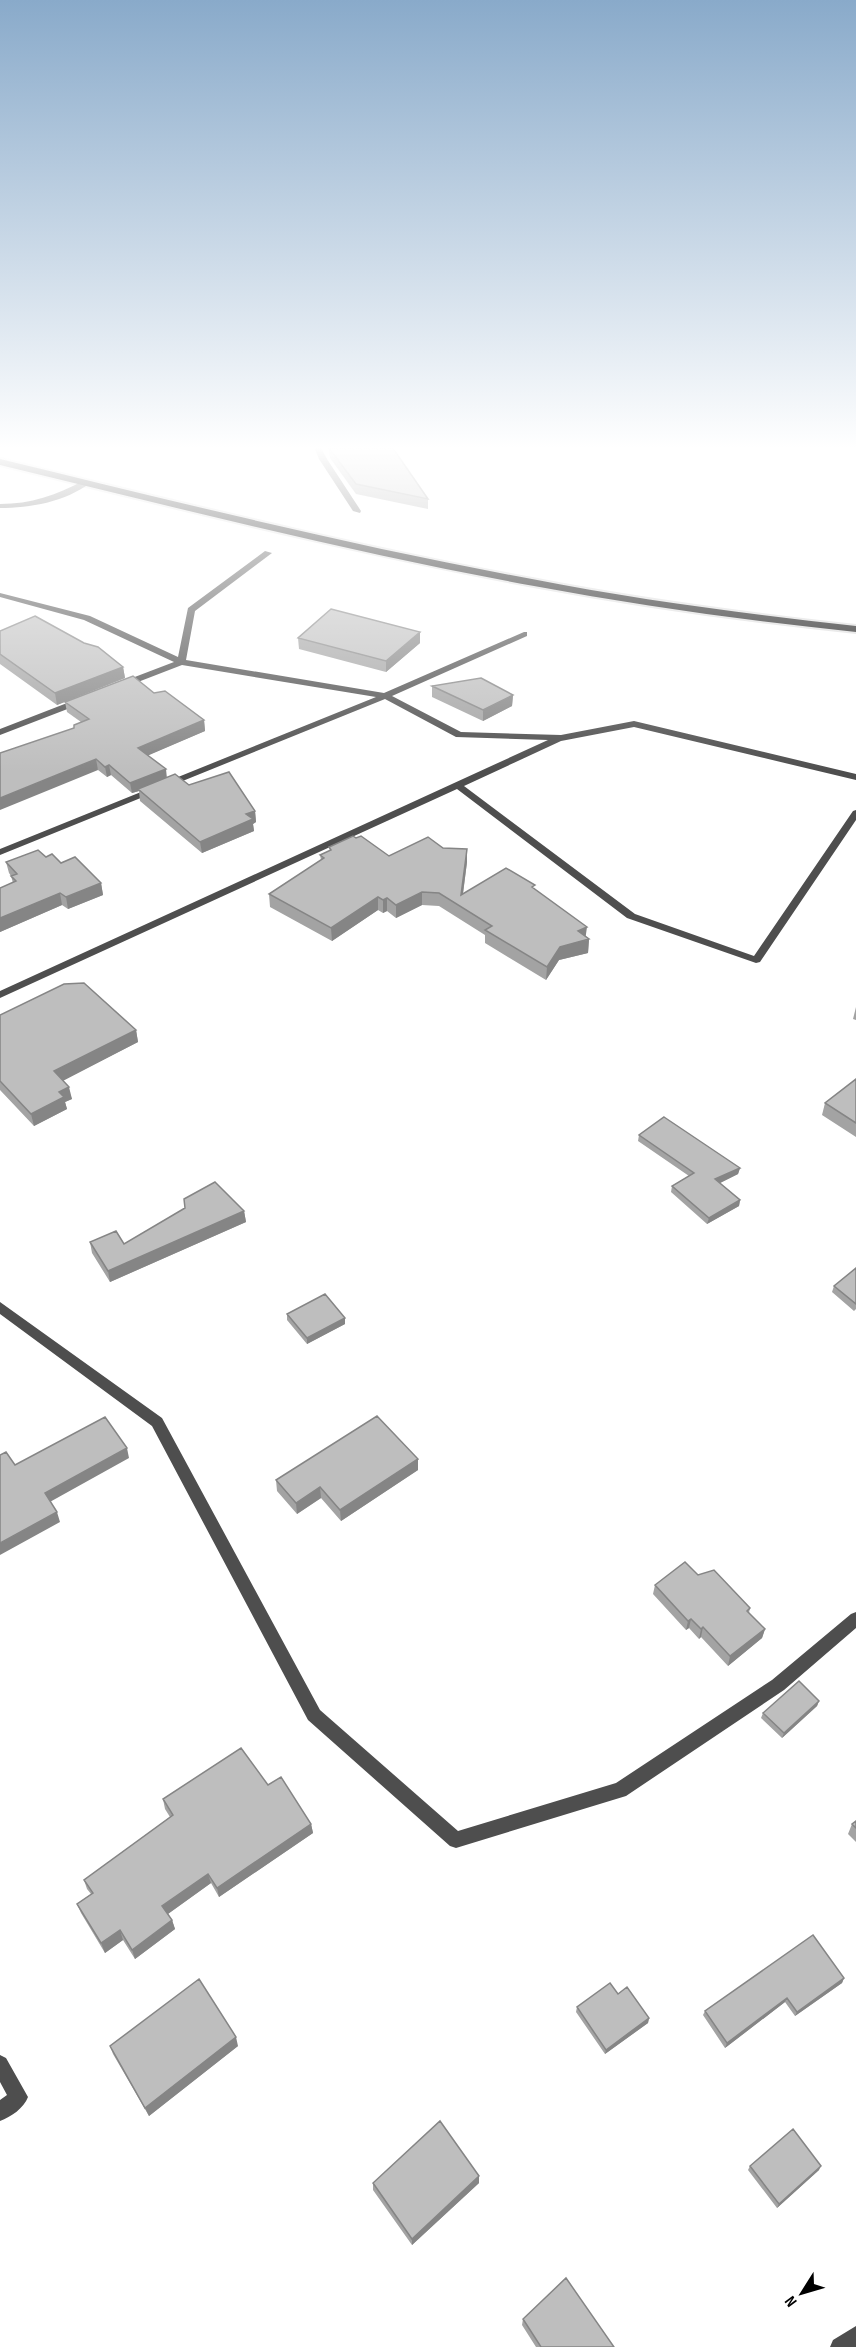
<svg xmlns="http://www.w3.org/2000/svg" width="856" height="2347" font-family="'Sofia Sans Condensed',sans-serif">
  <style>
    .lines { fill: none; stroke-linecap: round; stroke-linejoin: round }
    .trunk-casing { stroke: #dbdbdb; stroke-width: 4 }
    .minor { fill: #4e4e4e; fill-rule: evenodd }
    .tertiary { fill: #4e4e4e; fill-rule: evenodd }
    .trunk { fill: #000; fill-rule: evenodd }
    .wall { fill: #a3a3a3 }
    .shaded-wall { fill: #858585 }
    .building { fill: #bebebe; stroke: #858585; stroke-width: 1.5 }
  </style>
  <rect width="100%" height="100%" fill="#fff"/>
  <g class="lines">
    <g class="trunk-casing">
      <path id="trunk" d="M0 459C177 502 353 546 532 579 639 600 747 614 856 626V632C748 621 641 606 534 586 354 553 177 508 0 465Z"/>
    </g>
    <path class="minor" d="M313 444H319L327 459 361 511 360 513 353 511 319 459Z
      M265 551 272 553 195 611 186 660 384 693 524 632H527V636L392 696 461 732 561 735 634 721 856 774V780L634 727 561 741 464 786 635 914 754 956 853 811 856 810V820L760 962 756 963 627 918 457 789 0 998V991L548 740 456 737 385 699 0 855V849L376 697 182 665 125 687H119V683L174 662 84 620 0 597V593L90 616 178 657 188 608Z
      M80 698 84 701 83 703 0 735V729Z
      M0 1302 162 1418 320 1710 458 1831 616 1783 772 1680 851 1614 856 1612V1628L784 1690 626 1796 456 1848 450 1846 308 1720 152 1426 0 1314Z
      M0 2055 6 2058 28 2097C24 2108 11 2117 0 2121V2100L7 2095 0 2082Z
      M856 2326V2347H830L833 2340Z"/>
    <path class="tertiary" d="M83 481 90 483C65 502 30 508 0 508V504C31 504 56 495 83 481Z"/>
    <use href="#trunk" class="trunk"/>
  </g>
  <path class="wall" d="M329 448 428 499V509L356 494 330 458Z
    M0 631 84 643 123 667 125 678 57 705 0 664Z
    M298 638 420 643 386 672 299 649Z
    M432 686 513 695 512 706 483 721 432 697Z
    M154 693 204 720 205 731 148 755 167 778 189 785 255 811 256 822 253 824 254 831 202 853 140 801 139 791 132 793 111 775 107 777 98 770 74 728 81 722 67 712 65 702Z
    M329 847 389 856 443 848 467 849V862L463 894 535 890 589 939 588 953 559 960 546 980 485 943V935L439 906 422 905 396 918 387 911 383 913 378 910 332 941 270 907 269 894 321 860 320 855 330 850Z
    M46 857 61 863 101 883 103 895 68 909 62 905 0 932V888L13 883 11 876 9 873 6 862Z
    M856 1007V1020L853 1019Z
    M0 1015 136 1030 138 1042 63 1080 72 1099 65 1102 67 1109 34 1126 0 1090Z
    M856 1079V1137L822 1115 825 1103Z
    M639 1135 740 1168 738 1174 720 1183 740 1200 739 1206 707 1224 671 1192 672 1186 689 1176 638 1141Z
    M244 1211 246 1222 110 1282 92 1253 90 1242 124 1244Z
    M856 1268V1309L854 1311 832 1292 834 1286Z
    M287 1314 345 1324 307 1344 287 1320Z
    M418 1470 341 1521 321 1498 297 1514 277 1491 276 1480Z
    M698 1575 750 1608 749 1613 765 1629 762 1638 728 1666 701 1637 699 1639 689 1628 686 1630 653 1594 655 1585Z
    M819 1701 817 1706 782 1738 761 1718 763 1713Z
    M268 1785 311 1824 313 1833 219 1897 211 1883 168 1914 172 1920 175 1929 135 1959 123 1940 105 1953 81 1913 77 1904 91 1894 87 1889 84 1880 170 1817 165 1809 163 1799Z
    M856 1821V1842L848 1834 852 1824Z
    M844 1978 842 1983 795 2016 785 2002 725 2048 703 2015 705 2011Z
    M618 1994 649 2018 648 2023 605 2054 576 2012 577 2007Z
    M110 2046H238L149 2116 113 2054Z
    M750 2166 819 2170 777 2208 748 2170Z
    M479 2176V2183L412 2245 373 2190V2183Z
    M523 2319 614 2347H536L522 2325Z"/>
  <path class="shaded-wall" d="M420 632V643L386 672V661Z
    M123 667 125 678 57 705 55 693Z
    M513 695 512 706 483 721V710Z
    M204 720 205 731 140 759 138 748Z
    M96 759 98 770 0 810V798Z
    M109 765 111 775 107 777 105 767Z
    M166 769 167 779 138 789 139 791 132 793 130 783Z
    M255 811 256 822 253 824 254 831 202 853 200 842 246 814Z
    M467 849V862L461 908V895Z
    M101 883 103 895 68 909 66 897Z
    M422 892V905L396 918V905Z
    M60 893 62 905 0 932V918Z
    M378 897V910L332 941 331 928Z
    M387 898V911L383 913V900Z
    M587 927 585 941 589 939 588 953 559 960 546 980 547 967 560 947 578 931Z
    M136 1030 138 1042 57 1084 54 1071Z
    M69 1087 72 1099 65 1102 67 1109 34 1126 31 1114 59 1092Z
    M740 1168 738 1174 714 1186 715 1179Z
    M740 1200 739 1206 707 1224 709 1218Z
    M244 1211 246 1222 110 1282 108 1271Z
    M345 1318V1324L307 1344V1338Z
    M127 1448 129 1458 48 1503 45 1493Z
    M418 1459V1470L341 1521 340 1510Z
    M320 1487 321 1498 297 1514 296 1503Z
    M57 1512 60 1522 0 1555V1543Z
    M691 1619 689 1628 686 1630 688 1621Z
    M703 1627 701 1637 699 1639 701 1629Z
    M765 1629 762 1638 728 1666 730 1656Z
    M819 1701 817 1706 782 1738 784 1733Z
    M311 1824 313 1833 219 1897 217 1888Z
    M208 1874 211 1883 165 1916 162 1906Z
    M172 1920 175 1929 135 1959 132 1950Z
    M120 1930 123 1940 105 1953 101 1943Z
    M844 1978 842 1983 795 2016 797 2012Z
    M787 1998 785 2002 725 2048 727 2043Z
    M649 2018 648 2023 605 2054 606 2050Z
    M236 2037 238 2046 149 2116 145 2108Z
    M821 2166 819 2170 777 2208 779 2204Z
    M479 2176V2183L412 2245V2239Z"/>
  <path class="building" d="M363 444H390L428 499 356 484 329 448Z
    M331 609 420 632 386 661 298 638Z
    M35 616 84 643 98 647 123 667 55 693 0 654V631Z
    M133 676 154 693 165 691 204 720 138 748 166 769 130 783 109 765 105 767 96 759 0 798V753L74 728V725L89 719 65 702Z
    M481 678 513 695 483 710 432 686Z
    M229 772 255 811 246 814 253 819 200 842 138 789 175 774 189 785Z
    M353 836 356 838 361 836 389 856 428 837 443 848 467 849 461 895 506 868 535 885 532 887 587 927 578 931 589 939 560 947 547 967 485 930 492 926 439 893 422 892 396 905 387 898 383 900 378 897 331 928 269 894 324 858 320 855 331 850 329 847Z
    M38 850 46 857 52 854 61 863 75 857 101 883 66 897 60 893 0 918V888L16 881 11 876 17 874 6 862Z
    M84 983 136 1030 54 1071 69 1087 59 1092 64 1097 31 1114 0 1081V1015L64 984Z
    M856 1079V1123L825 1103Z
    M664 1117 740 1168 715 1179 740 1200 709 1218 672 1186 694 1173 639 1135Z
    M215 1182 244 1211 108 1271 90 1242 116 1231 124 1244 185 1208 184 1199Z
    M856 1268V1304L834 1286Z
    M325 1294 345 1318 307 1338 287 1314Z
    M377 1416 418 1459 340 1510 320 1487 296 1503 276 1480Z
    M105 1417 127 1448 45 1493 57 1512 0 1543V1455L6 1452 15 1465Z
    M685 1562 698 1575 714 1570 750 1608 747 1611 765 1629 730 1656 703 1627 701 1629 691 1619 688 1621 655 1585Z
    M799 1681 819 1701 784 1733 763 1713Z
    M241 1748 268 1785 281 1777 311 1824 217 1888 208 1874 162 1906 172 1920 132 1950 120 1930 101 1943 77 1904 93 1893 84 1880 173 1815 163 1799Z
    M856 1821V1828L852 1824Z
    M813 1935 844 1978 797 2012 787 1998 727 2043 705 2011Z
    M199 1979 236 2037 145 2108 110 2046Z
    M610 1983 618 1994 627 1987 649 2018 606 2050 577 2007Z
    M440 2121 479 2176 412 2239 373 2183Z
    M793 2129 821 2166 779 2204 750 2166Z
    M566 2278 614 2347H541L523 2319Z"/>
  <linearGradient id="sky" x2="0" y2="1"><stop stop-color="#89aaca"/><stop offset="0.58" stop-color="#fff"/><stop offset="1" stop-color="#fff" stop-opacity="0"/></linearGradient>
  <rect width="856" height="772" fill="url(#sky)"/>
  <g transform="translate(802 2293) rotate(233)" stroke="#ffffff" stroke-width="4.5" paint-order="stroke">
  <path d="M0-4.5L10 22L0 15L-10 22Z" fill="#000000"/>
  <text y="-9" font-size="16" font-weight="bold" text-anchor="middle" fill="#000000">N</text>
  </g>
</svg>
